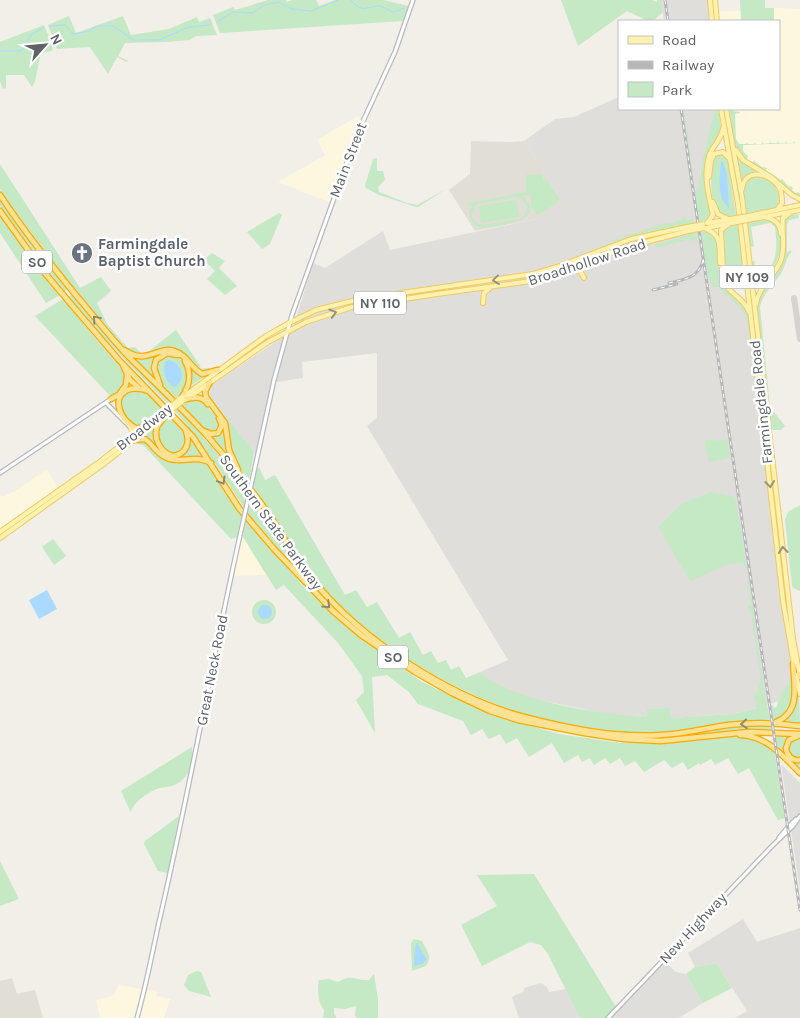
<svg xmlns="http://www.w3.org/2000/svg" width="800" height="1018" font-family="Karla,sans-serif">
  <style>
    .commercial { fill: #fef7e0 }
    .industrial { fill: #e0deda }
    .education { fill: #e1ded6 }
    .green { fill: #c5e8c5; fill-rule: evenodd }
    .water { fill: #aadaff }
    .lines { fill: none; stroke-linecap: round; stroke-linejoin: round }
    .stream { stroke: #aadaff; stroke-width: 1 }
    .taxiway { stroke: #d4d3d0; stroke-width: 6 }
    .secondary-casing { stroke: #b6babf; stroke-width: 5.5 }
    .primary-casing { stroke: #f2c960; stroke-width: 6 }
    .highway-casing { stroke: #f9ab00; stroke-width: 7 }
    .secondary { stroke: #fff; stroke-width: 3 }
    .primary { stroke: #fff2af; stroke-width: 4 }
    .highway { stroke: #fde293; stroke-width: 4.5 }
    .rail-casing { stroke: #b6b7b8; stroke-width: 3 }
    .rail { stroke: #fff; stroke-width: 1; stroke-dasharray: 4; stroke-linecap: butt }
    .secondary-bridge-casing { stroke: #b6babf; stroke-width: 5.5; stroke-linecap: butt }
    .primary-bridge-casing { stroke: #f2c960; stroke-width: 6; stroke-linecap: butt }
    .secondary-bridge { stroke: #fff; stroke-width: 3 }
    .primary-bridge { stroke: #fff2af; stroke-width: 4 }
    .oneway { stroke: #979581 }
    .oneway2 { stroke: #8e8975 }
    .labels { text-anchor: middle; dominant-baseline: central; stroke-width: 5; stroke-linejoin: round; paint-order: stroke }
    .shield { fill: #fff; stroke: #8f9295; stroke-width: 1 }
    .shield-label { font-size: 14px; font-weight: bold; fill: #5f6368 }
    .street-label { font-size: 15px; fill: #5f6368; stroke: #fff }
    .worship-label { font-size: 15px; font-weight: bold; fill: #5b616d; stroke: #fff; text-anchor: start }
  </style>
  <rect width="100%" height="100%" fill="#f1efe8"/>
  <path class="commercial" d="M774 8 800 9V197L742 155 734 144 728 109H779V21H719L718 12Z
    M358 116 361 120 329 202 278 182 325 155 317 140Z
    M47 469 62 496 0 540V494L2 497 15 491Z
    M237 537H243L266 575 228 576Z
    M119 985 157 992 156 996 170 999 164 1018H100L96 1000 113 996Z"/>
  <path class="industrial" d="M661 0H709L711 21H664Z
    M619 97V109H719L700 173 703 232 720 283 727 294 744 309 749 317 757 371 770 492 794 673 792 697 757 708 733 714 671 718 670 708 647 709 646 717 618 716 528 698 489 681 480 672 508 660 367 426 377 418V353L302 362 303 378 276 382 258 464 254 452 209 395 211 385 292 331 313 263 325 268 383 231 390 250 536 219 564 203 524 141 555 119 574 117Z
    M781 764 800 783V890Z
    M743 919 757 942 800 928V1018H735L747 1011 716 963 695 967 688 953Z
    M664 961 676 972 686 974 703 1003 679 1018H605Z
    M541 983 547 987 549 992 566 989 580 1018H519L512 997 524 991V988Z"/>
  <path class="education" d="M471 141 513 142 524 141 565 204 536 219 475 231 449 190 470 174Z
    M12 978 17 994 35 990 43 1018H0V981Z"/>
  <path class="green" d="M268 0H286L287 2 292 0H316L319 6 335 0H383L409 6 403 21 220 33 213 15 233 7 235 10Z
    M561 0H652L657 2V0H661L663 12 653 21H648L627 11 578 46Z
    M740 0H765V8H774V21H741Z
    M69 16 76 33 123 16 131 35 169 29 197 17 199 22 210 18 217 35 196 36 190 40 165 42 125 43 118 56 128 61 127 62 117 57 108 74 90 47 57 49 48 25Z
    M44 25 53 46 52 51 41 53 35 81 32 87 24 75H6V88L3 89 0 81V42Z
    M683 109H684L695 190 698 192 702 164 715 109H719L721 131 707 159 705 168V181L711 216 709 220 699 223Z
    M729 109H732L733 111 740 112V113L735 114 736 139 739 144H746L747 142 748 144H754L755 142 756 144H762V142L764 144 770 143 771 141V143H777L778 141 779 143H785L786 141 787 143H793L794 141 795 143H800L743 145V151L748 156 747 159 752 162 754 161 762 167 767 168 766 170 781 180 782 179 789 187 791 186 793 188 792 190 796 193 798 192 800 194V199L745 161 735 149Z
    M722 153 727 157 728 161 736 215C731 216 725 218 720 215 708 205 711 170 713 156Z
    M735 154 740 160 760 173 741 181Z
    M377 158V171H383L385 180 378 187 379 192 407 203 417 205 446 189 418 207H416L379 195 366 188 365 186 373 159Z
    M0 164 80 288 101 277 111 291 97 303 107 324 128 348 135 347 142 354 148 352 176 330 201 367 198 366 200 369 209 368 210 370 200 372C194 365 187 354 178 350 160 343 144 365 125 347L78 294 17 214 0 189Z
    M543 174V181L547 180 559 199 557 203 537 215 531 206V195L522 196C551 221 497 226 483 228 471 226 466 216 472 205L468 206V203L526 192V194V175ZM516 197 522 199 527 207 525 215 520 219 483 225C471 224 468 212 478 204Z
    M756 176C772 179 778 187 780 203L775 208 746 213 743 187 750 178Z
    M0 197 69 289 64 292 0 206Z
    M516 200 519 217 481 223 479 206Z
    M692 207 694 223 646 232 601 244 662 224 672 223 685 218 687 220 693 219Z
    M279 213 282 215 270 244 262 249 247 232Z
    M798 214 799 218 789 220 787 225V252L793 250C786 257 786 264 782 272 775 284 763 292 760 307L770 407 785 426 781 430H773L771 428 757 303C760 292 767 285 774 276 786 259 786 240 784 219L787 216Z
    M0 215 60 295 46 303 0 233Z
    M769 218C772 220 776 223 778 226 786 242 778 269 763 278L753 272 752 262 755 261 754 268 757 273 761 275C779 267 777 242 775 227L770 223 751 227 754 246 752 247 750 245 747 223Z
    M738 225 744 275 741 282C733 286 730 284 726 277L722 232 726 227Z
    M700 232C707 231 713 233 716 240 720 248 717 270 722 282 725 293 735 297 743 305 752 314 750 333 752 346H748L750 345C747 317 750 316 729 296H726L719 287H713L711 282 708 279Z
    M695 233 697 234V241L688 240 656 248 654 245Z
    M743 237H745L766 425Z
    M212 253 225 261 219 268 237 286 225 295 207 279 215 271 204 260Z
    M73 294 172 402 168 404 103 337 68 297Z
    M63 299 93 336 124 371 126 379 125 385 120 391 112 398 35 316Z
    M169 351C187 352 189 373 204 376V377L189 387C201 353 153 334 153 376L131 355 145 358Z
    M168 355C182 357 185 363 189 377L185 390 176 398C164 386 153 380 158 361Z
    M211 385 209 395 254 452 249 482 234 460 230 450 227 427 207 394Z
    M134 388 146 391 164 408 141 427 134 426C125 416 116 410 123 395Z
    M195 398 203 401 219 420 221 425 217 432H207L182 405Z
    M178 408 247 488 245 491 251 498 253 497 302 570 304 577 254 522 196 436 175 411Z
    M171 414C181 425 193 439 181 453L170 454C154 441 156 427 171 414Z
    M223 422 232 460 231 461 209 435H214Z
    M157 425C156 430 154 438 157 444 163 457 182 464 188 447 189 444 188 438 189 435L208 460C195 455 181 462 168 457 157 453 153 442 144 437Z
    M713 439 716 441 727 439 730 458 709 462 704 441Z
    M141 440H144L166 459 205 461 211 466 223 490 242 514 237 537 231 539 143 445 137 444Z
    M259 467 265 480 275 475 345 595 356 590 367 607 377 602 399 638 410 632 423 655 431 651 438 663 446 660 451 670 459 666 466 678 480 672C510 701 604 715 646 717L647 709 670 708 671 718 733 714 757 708 754 697 758 690 760 683V672L751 613 747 606 751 605 747 579 749 578 763 684 770 720C751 720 733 721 714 724 694 728 675 734 654 734 534 736 406 677 324 589 296 559 276 521 254 487L255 474Z
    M711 492 735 497 748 574 743 563 729 564 690 581 658 527 681 504Z
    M800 505V591L793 588 792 585 785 520 788 512Z
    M246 520 304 587 363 641 422 682 493 715 559 734 621 743 677 742 735 736 752 738 761 740 774 750 785 818 778 820 749 768 738 774 728 758 715 765 711 759 700 765 699 763 688 770 683 762 672 768 664 760 644 772 635 761 625 766 620 758 610 764 605 758 594 765 590 758 582 762 578 755 564 763 552 743 529 757 517 738 506 744 500 734 489 739 482 729 471 735 463 721 418 704 409 692 387 675 372 677 375 733 356 700 364 692 362 676 338 643 284 585 276 590 243 537Z
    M53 539 66 556 54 565 42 547Z
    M252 612a12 12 0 1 1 24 0a12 12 0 1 1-24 0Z
    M790 671 792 672 794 681 791 711 777 720H773L767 675 771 704 775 708 777 706C779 697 783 688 790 683Z
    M796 693 799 696 800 723 785 721 794 711Z
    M743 726H771L772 729 727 731 701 735V732Z
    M775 734 793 736C786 741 783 745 786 754L800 762V771L777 749Z
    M800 737V759L791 758 787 748 788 742Z
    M192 747C193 765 190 779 172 786 168 787 164 787 160 788 151 790 131 803 131 813L121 791Z
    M179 816 168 873 158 871 144 844 145 841Z
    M0 861 19 899 0 906Z
    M534 874 616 1007 605 1018H580L548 954 541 945 530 942 482 966 461 925 497 906 477 875Z
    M414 939 422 941C426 950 433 956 426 966L412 971 411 943Z
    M716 963 732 988 703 1003 686 974 695 967Z
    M197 971 201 972 211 997 189 991 184 985 188 975Z
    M374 974 378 999V1018H357L355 1015 356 1006 345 1009 334 1008V1013L337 1018H323L324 1010C318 1003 317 989 319 980L329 979 338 982C353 973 354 981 369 980Z"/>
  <path class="water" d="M721 162H723L727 175 729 208C716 197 720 178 721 162Z
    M169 360C182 364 187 378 175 387 166 384 162 371 165 362Z
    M47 590 57 609 39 619 29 600Z
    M258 612a7 7 0 1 1 14 0a7 7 0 1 1-14 0Z
    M417 943 427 960 422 964 414 966 415 948Z"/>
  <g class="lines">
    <path class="stream" d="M351 0C363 14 365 7 378 6 383 6 389 11 394 12L404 8
      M217 22 233 12 252 13 265 5 278 2 292 9 311 11 338 0
      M50 26 65 25 73 34 90 31 96 26H113L134 40H159L189 27 209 25
      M0 51H19L22 50 32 34 43 28"/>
    <path class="taxiway" d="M794 298 800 339"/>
    <g class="secondary-casing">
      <path id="secondary" d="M106 403 131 428
        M0 473 111 399
        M252 481 274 380 292 315 350 154 364 119 395 52 413 0
        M779 838 788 827 796 819
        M137 1018C146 986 152 954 159 922 190 789 213 655 243 522
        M608 1018 772 846 793 826 800 816"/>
    </g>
    <g class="primary-casing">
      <path id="primary" d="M710 0 712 21
        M715 0 717 21
        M721 109 738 204 783 601 794 665
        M726 109 742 197 793 638 800 677
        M736 150 743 160 771 177 792 195 800 199
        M709 177 711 161 714 154 723 152 729 158
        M742 189C745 167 770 173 779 187 782 192 782 198 782 203L777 210
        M713 202 718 214 728 219
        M748 216 800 205
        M764 217C775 219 780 223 781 234
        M748 220 800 210
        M707 223 713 215C709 196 703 176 709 156 712 146 722 140 723 128
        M709 223 736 218
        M730 223 721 230 723 270 725 279 729 284 736 286 743 282 745 275
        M704 228C723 235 719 246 720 263
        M706 228 737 222
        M572 270 580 271 584 278
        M752 270C757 280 766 280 772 272
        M722 277C726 293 744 297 749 312
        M483 303 484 293 490 288
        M756 304C758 287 775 276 781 260 786 245 781 232 783 218L793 211
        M184 396 266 336 289 323 316 310 360 299 533 274 557 267 631 239 687 227
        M188 398 268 342 306 322 352 307 437 294 531 281 559 273 627 247 688 231
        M130 438 132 433 131 428
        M0 532 98 463 165 411
        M0 538 105 463 161 419
        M796 675 800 694"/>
    </g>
    <g class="highway-casing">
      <path id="highway" d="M0 195C23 230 49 262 75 294 93 315 110 337 129 357 156 384 184 410 209 438 231 463 251 489 270 516 284 537 296 560 313 580 362 641 452 699 528 718 571 729 616 738 661 735 684 734 705 728 728 725 752 722 776 723 800 726
        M0 211 44 272 76 310 119 360 193 437 239 508 274 549 333 611 361 635 415 672 452 693 490 711 518 720 584 733 624 739 661 741 748 732 800 734
        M124 350C129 352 133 356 139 356 151 358 162 347 174 351 186 354 191 368 202 374L218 370
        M123 365 130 380 138 387
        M210 382 205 391 206 397 225 423 229 450 238 470
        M160 385 154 368 156 360 167 353 178 355
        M120 393 126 385 127 374
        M182 397C190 385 192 374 185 361
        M111 399 120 394
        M184 400C194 397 201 395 208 404
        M167 414C164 418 159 423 157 427 153 439 161 453 173 456 187 454 190 443 186 431
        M135 429 145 427
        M137 429C109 414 113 379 149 391
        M204 431 211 434 218 433 222 425 219 418
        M134 440 145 439C153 445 157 454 167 458 181 464 197 454 211 463
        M799 674 800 677
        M776 722C800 713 795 687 793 664
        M740 735C767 736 782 755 800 773
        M800 735 789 740 786 748C787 756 792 761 800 760"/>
    </g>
    <use href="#secondary" class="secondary"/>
    <use href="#primary" class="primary"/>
    <use href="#highway" class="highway"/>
    <g class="rail-casing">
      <path id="rail" d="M665 0 668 21
        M681 109 800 910
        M669 283C685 279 699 278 703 260
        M653 290 677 284"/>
    </g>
    <use href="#rail" class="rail"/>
    <g class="secondary-bridge-casing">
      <path id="secondary-bridge" d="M243 522 252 481"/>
    </g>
    <g class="primary-bridge-casing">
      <path id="primary-bridge" d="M736 218 748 216
        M737 222 748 220
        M687 227 703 224
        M688 231 704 228
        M165 411 182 397
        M167 414 184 400"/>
    </g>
    <use href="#secondary-bridge" class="secondary-bridge"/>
    <use href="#primary-bridge" class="primary-bridge"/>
  </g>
  <defs><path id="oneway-chevron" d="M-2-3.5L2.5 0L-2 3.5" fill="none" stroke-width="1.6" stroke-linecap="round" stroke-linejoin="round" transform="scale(1.25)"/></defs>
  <g class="oneway">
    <use href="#oneway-chevron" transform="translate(496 280) rotate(173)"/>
    <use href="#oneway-chevron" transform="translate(333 313) rotate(-17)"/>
    <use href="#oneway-chevron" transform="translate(770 484) rotate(84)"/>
    <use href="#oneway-chevron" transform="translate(783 550) rotate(-96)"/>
  </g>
  <g class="oneway2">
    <use href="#oneway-chevron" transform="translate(96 319) rotate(-131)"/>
    <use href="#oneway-chevron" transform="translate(222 481) rotate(59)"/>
    <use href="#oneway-chevron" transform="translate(327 605) rotate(44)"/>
    <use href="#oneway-chevron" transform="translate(744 724) rotate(176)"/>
  </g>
  <defs>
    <g id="church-disc" transform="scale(1.125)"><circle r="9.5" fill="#6b7280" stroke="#fff"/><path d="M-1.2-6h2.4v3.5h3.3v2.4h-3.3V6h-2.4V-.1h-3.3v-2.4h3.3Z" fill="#fff"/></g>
  </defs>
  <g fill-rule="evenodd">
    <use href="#church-disc" x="82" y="253"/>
  </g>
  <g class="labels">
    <g class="shield">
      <rect x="22" y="250.5" width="30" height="23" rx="4"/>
      <rect x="719.5" y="265.5" width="55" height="23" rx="4"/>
      <rect x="354" y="291.5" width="52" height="23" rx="4"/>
      <rect x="378" y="645.5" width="30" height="23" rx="4"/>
    </g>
    <g class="shield-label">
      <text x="37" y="262">SO</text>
      <text x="747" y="277">NY 109</text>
      <text x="380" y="303">NY 110</text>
      <text x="393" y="657">SO</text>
    </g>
    <g class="street-label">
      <text transform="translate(348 160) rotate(-69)">Main Street</text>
      <text transform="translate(587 262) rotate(-18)">Broadhollow Road</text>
      <text transform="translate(761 402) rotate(-96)">Farmingdale Road</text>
      <text transform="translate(144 427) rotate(-38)">Broadway</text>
      <text transform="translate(271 522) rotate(54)">Southern State Parkway</text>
      <text transform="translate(212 670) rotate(-79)">Great Neck Road</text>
      <text transform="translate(693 928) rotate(-47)">New Highway</text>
    </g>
    <g class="worship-label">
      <text x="98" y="244">Farmingdale<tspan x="98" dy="17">Baptist Church</tspan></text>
    </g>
  </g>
  <rect x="618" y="20" width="162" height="90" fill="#ffffff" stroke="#bfc1c3"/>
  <rect x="628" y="36" width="25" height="8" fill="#fff2af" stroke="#bfc1c3"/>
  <text x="662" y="45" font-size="15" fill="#5f6368">Road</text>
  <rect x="628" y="61" width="25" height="8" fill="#b6b7b8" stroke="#bfc1c3"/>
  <text x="662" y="70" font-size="15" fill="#5f6368">Railway</text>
  <rect x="628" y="82" width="25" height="15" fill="#c5e8c5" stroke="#bfc1c3"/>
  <text x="662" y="95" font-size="15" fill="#5f6368">Park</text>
  <g transform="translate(45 45) rotate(63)" stroke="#ffffff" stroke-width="4" paint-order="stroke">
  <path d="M0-4L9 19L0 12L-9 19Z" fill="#5f6368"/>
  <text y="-8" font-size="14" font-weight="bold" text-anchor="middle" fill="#5f6368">N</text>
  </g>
</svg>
